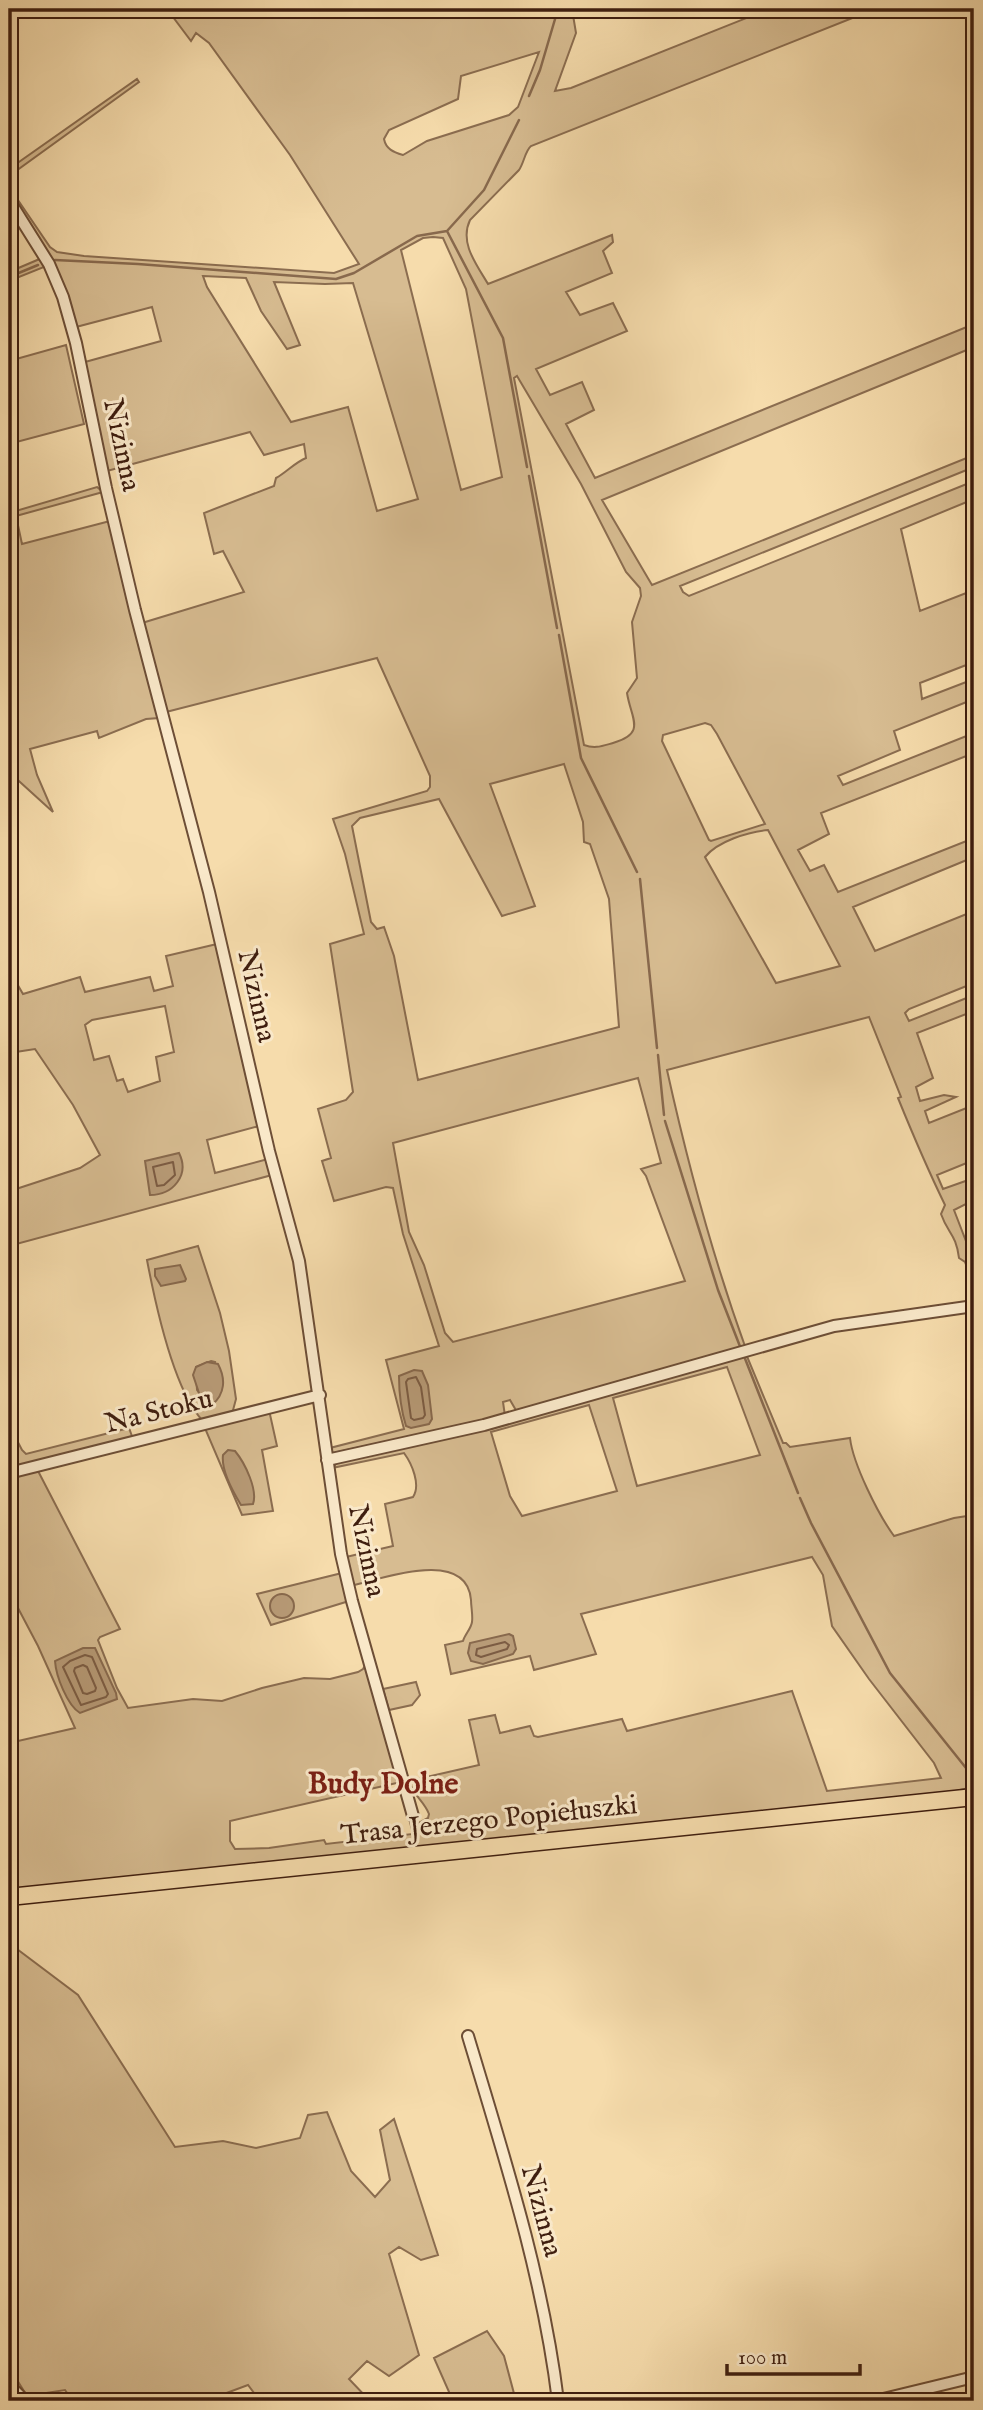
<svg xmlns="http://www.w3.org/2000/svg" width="983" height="2410" font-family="'IM FELL English',serif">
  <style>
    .green { fill: #d7bc91; stroke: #8b6d50; stroke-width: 2; fill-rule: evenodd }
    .water { fill: #b89b77; stroke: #88694d; stroke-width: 2 }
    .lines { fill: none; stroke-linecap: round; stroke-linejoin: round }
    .shore { stroke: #7c5c43; stroke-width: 2 }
    .stream { stroke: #88694d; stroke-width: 2.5 }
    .street-casing { stroke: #6d4e36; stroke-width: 14 }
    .primary-casing { stroke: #3f1e0f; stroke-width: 19 }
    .street { stroke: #f9e8c9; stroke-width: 10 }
    .primary { stroke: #f6dcac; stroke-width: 16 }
    .labels { text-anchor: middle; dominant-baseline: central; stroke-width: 6; stroke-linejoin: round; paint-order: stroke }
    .street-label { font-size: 28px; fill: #3f1e0f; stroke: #f9e8c9 }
    .neighbourhood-label { font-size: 30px; font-weight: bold; fill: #7a1f14; stroke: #f9e8c9 }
  </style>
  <rect width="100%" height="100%" fill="#f6dcac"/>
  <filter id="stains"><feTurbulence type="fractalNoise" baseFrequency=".00286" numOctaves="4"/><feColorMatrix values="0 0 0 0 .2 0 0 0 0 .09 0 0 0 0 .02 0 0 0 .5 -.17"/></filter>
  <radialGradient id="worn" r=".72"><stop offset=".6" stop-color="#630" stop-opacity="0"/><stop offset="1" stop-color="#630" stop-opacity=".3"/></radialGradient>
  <path class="green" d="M167 9H572L576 33 555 91 571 88 769 9H875L531 146C525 151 524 163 519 170L470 220C459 243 477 265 488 284L612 235 613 242 603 251 612 273 566 292 580 315 613 303 627 331 536 369 550 395 582 382 594 410 566 424 595 478 974 324V347L602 500 652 585 974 455V467L680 586 683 592 689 596 974 481V499L901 529 920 611 974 590V662L920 683 922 699 974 679V699L894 731 900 750 838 776 843 785 974 733V753L821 813 829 834 798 850 810 871 824 865 838 892 974 838V857L853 907 875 951 974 911V983L909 1009 905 1013 909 1021 974 995V1011L917 1033 933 1078 916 1087 920 1101 944 1095 956 1097 925 1111 929 1123 974 1105V1160L937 1175 943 1189 974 1178V1200L954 1210 974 1262V1286L965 1262 959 1258C956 1234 948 1234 941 1214L945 1205C928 1170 913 1135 898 1098L901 1097 869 1017 667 1070C688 1165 713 1258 746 1349L623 1380 517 1412 510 1400 503 1402 505 1416 333 1453 330 1448 404 1429 386 1360 439 1346 403 1234 393 1188 386 1187 334 1201 322 1161 331 1158 318 1109 346 1100 353 1092 330 944 364 934 345 854 333 819 427 791 430 787V776L377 658 166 712 142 623 244 592 223 551 214 554 204 513 274 486 276 478C287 472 294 463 306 458L304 444 264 455 250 432 107 471 85 362 161 341 152 307 76 327 54 266 9 193V187L50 247 57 252 84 256 334 273 359 264 290 155 209 43 196 33 191 41ZM539 52 518 107 509 115 427 141 403 155C393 152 386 149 384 139L389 130 458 99 461 76ZM433 237 443 238 466 289 502 477 461 490 401 250 423 238ZM203 276 246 278 261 311 287 349 300 345 274 282 325 284 353 283 418 499 377 511 348 407 291 422 207 287ZM517 376 581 484 626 572 640 588 641 596 632 622 637 678 627 693C631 719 647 733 613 743 602 746 595 749 584 745L514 378ZM705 723 711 725 717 734 765 824 711 841 709 840 662 741 663 735ZM564 764 583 822 584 842 590 844 609 899 619 1027 418 1080 394 956 384 927 377 929 371 922 352 826 360 818 439 799 502 916 535 906 490 784ZM768 830 840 966 776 983 705 857C718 841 748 832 768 830ZM638 1078 661 1163 641 1169 646 1176 685 1281 453 1342 445 1333 424 1265 409 1232 393 1143Z
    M137 79 139 82 9 176V169Z
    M42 258 44 267 9 281V272Z
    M66 345 84 424 9 444V361Z
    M97 487 103 492 16 516 22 544 110 521 159 718 146 719 99 738 97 731 30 749 37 775 53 812 9 772V513Z
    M217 944 259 1126 207 1140 215 1173 268 1159 272 1175 9 1246V1183L13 1190 80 1168 100 1155 73 1105 35 1049 9 1053V970L23 994 80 977 85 992 150 977 154 991 173 986 166 956ZM165 1006 174 1052 156 1057 160 1081 128 1092 123 1079 117 1081 109 1056 94 1060 85 1025 92 1020Z
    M198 1246 220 1313 229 1351 236 1399 232 1414 203 1421C173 1390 155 1302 147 1260ZM211 1361 215 1362 205 1401 197 1390 196 1367Z
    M746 1354 783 1443H786L790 1447 850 1438C853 1464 878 1514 894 1536L954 1518 974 1515V1787L955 1791 9 1890V1743L75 1728 38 1646 9 1591V1476L37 1469 120 1629 100 1637 98 1640 117 1688 128 1708 193 1699 222 1701 262 1688 304 1678 330 1679 358 1672 363 1669 366 1664 401 1782 230 1821V1841L235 1849 269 1848 324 1840 326 1844 413 1834 409 1818 417 1824 428 1818 429 1814C424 1801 412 1794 409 1781L479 1765 469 1720 495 1715 500 1733 530 1726 534 1736 538 1737 622 1719 627 1731 792 1691 827 1791 941 1778 934 1763 869 1679 832 1626 823 1575 812 1557 581 1614 596 1654 534 1670 530 1656 451 1674 445 1645 463 1641C465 1634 471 1629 472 1622 473 1615 471 1607 471 1600 467 1548 384 1578 354 1585L346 1557 393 1546 385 1504 413 1497C421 1485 412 1464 404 1453L332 1468 339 1461ZM727 1367 760 1455 637 1486 613 1398ZM589 1405 617 1491 522 1516 510 1496 491 1432Z
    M269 1410 277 1446 262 1450 273 1511 242 1515 204 1426Z
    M9 1425 22 1450 26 1454 129 1428 133 1439 9 1471Z
    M342 1573 349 1601 271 1625 257 1594Z
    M416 1682 420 1695 412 1705 389 1710 383 1689Z
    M9 1943 78 1995 175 2147 223 2141 256 2148 300 2138 308 2115 327 2112 351 2171 375 2197 390 2180 380 2130 394 2119 438 2255 421 2260 399 2247 389 2254 419 2355 389 2376 367 2361 349 2379 370 2401H260L248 2385 205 2401H73L65 2390 27 2396 9 2367Z
    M487 2331 504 2356 516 2401H453L434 2358Z"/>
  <path class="water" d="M179 1153C190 1175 173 1195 150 1195L145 1161Z
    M180 1265 186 1279 185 1281 161 1286 155 1276V1269Z
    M207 1362 218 1364C226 1379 225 1394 212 1405L200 1396 193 1375 196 1367Z
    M414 1370 422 1371 428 1385 432 1419 429 1424 411 1428 406 1426C401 1410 399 1393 399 1376Z
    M228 1450 235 1451C245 1463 258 1490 253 1504L241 1505C233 1492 221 1470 223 1455Z
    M270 1606a12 12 0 1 1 24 0a12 12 0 1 1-24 0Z
    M509 1634 513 1636 516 1649 513 1654 483 1664 471 1661 468 1653 470 1643Z
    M83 1648H95L116 1693 117 1699 80 1713C67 1705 56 1676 55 1661Z"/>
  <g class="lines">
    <path class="shore" d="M173 1162 175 1175 164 1185 157 1186 153 1167Z
      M416 1377 421 1387 425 1415 423 1418 414 1420 411 1418 406 1382 408 1379Z
      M505 1642 509 1645 507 1649 481 1657 476 1655 477 1649Z
      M85 1655 92 1657 108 1694 106 1697 81 1705 63 1667 70 1661Z
      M83 1665 87 1667 96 1688 95 1691 87 1694 83 1693 74 1671 75 1668Z"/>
    <path class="stream" d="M529 96 540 70 558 9
      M519 120 484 190 447 231 503 338 527 467
      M55 260 138 264 336 279 354 273 417 236 447 231
      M9 277 38 265
      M529 476 557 628
      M559 635 581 758 637 872
      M640 879 657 1048
      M658 1055 664 1115
      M665 1121 718 1290 741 1349
      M744 1356 798 1493
      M800 1498 811 1523 890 1673 974 1778"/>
    <g class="street-casing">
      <path id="street" d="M9 200 49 264 63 297 76 343 106 488 135 610 209 892 269 1151 299 1261 341 1554 352 1601 413 1816
        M327 1460 484 1425 834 1326 974 1306
        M9 1473 320 1395
        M468 2036C504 2156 543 2277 558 2401
        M9 2385 25 2401
        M875 2401 974 2377"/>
    </g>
    <g class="primary-casing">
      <path id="primary" d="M9 1897 974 1797"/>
    </g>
    <use href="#street" class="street"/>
    <use href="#primary" class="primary"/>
  </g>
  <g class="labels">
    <g class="street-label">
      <text transform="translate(121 445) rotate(78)">Nizinna</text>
      <text transform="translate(256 996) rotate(77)">Nizinna</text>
      <text transform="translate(159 1412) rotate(-14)">Na Stoku</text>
      <text transform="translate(366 1551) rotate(78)">Nizinna</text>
      <text transform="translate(489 1821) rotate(-6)">Trasa Jerzego Popiełuszki</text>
      <text transform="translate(541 2211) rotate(75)">Nizinna</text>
    </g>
    <g class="neighbourhood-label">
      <text x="383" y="1785">Budy Dolne</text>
    </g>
  </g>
  <rect width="983" height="2410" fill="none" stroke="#f6dcac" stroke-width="35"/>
  <rect x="10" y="10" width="962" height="2389" fill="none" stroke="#3f1e0f" stroke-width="3.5"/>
  <rect x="18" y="18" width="948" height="2375" fill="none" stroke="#3f1e0f" stroke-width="2"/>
  <path d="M727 2364v10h133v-10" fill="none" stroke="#3f1e0f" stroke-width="3.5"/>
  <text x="738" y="2364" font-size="21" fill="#3f1e0f" stroke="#f9e8c9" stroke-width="5" paint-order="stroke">100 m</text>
  <rect width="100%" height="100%" filter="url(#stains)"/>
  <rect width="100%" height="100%" fill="url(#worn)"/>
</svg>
